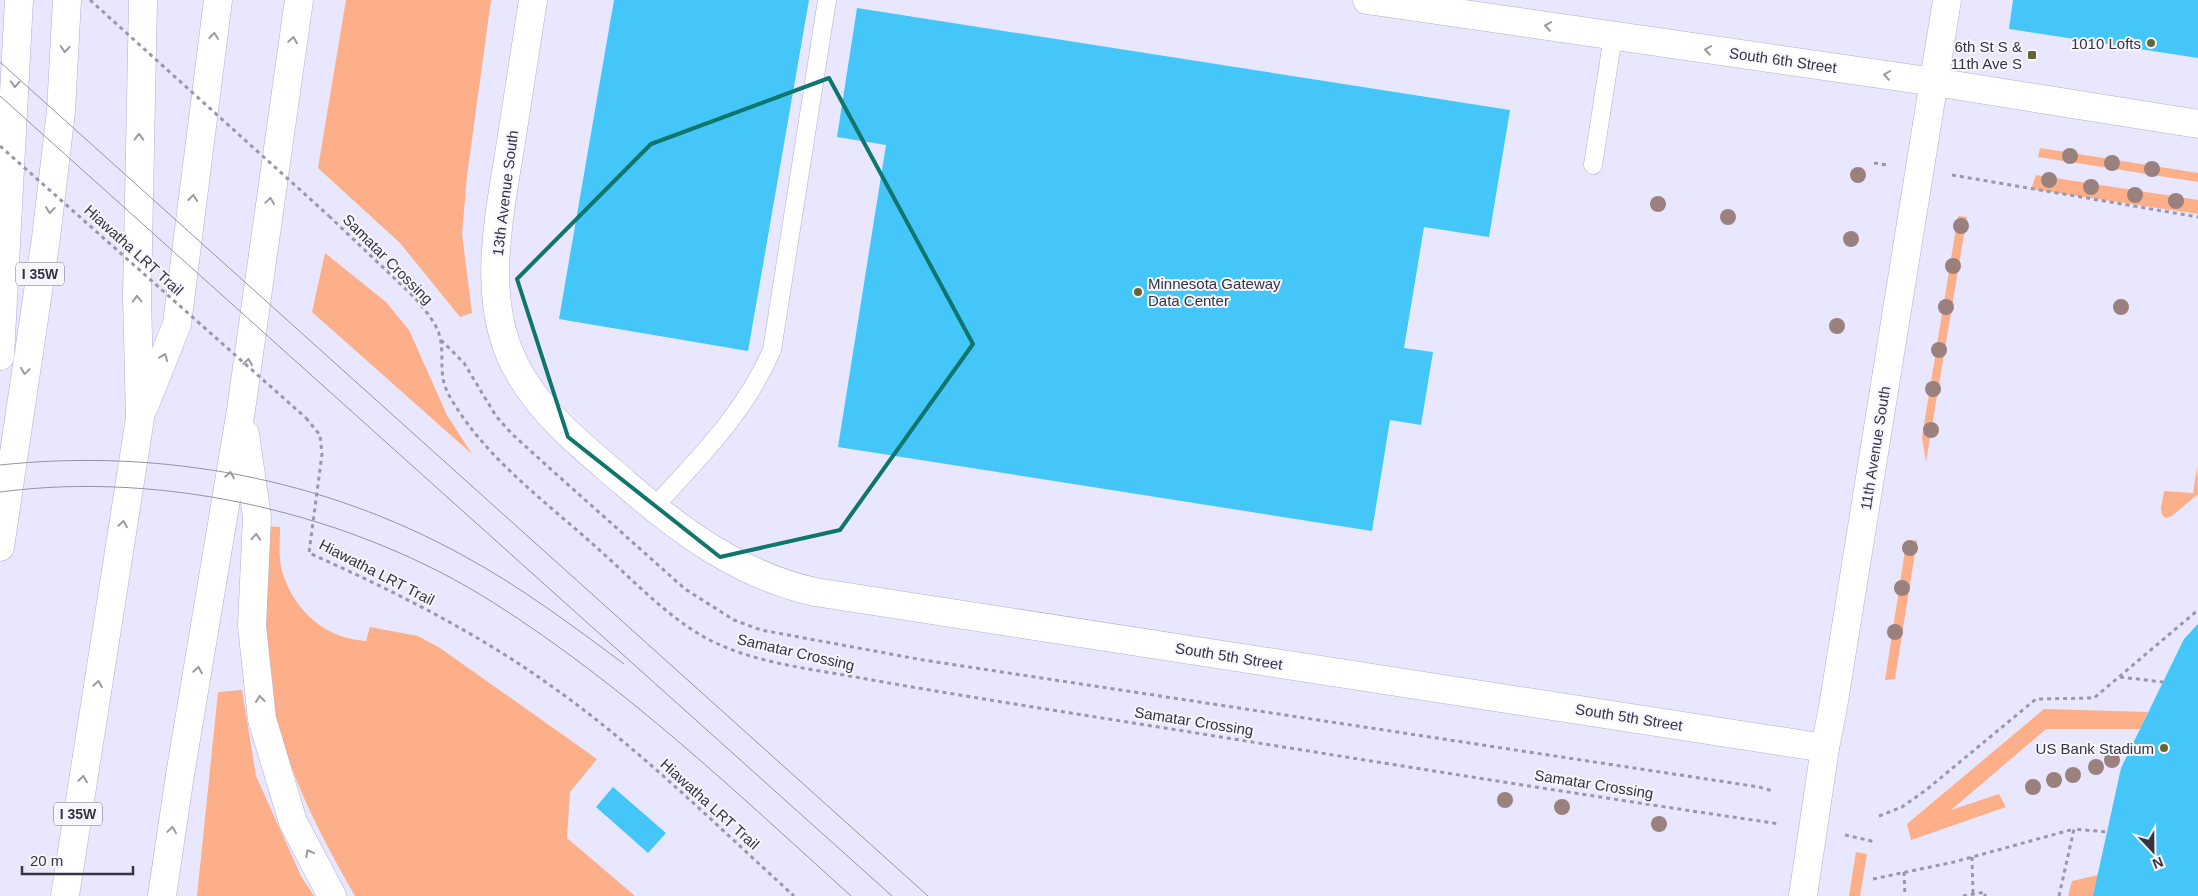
<svg xmlns="http://www.w3.org/2000/svg" width="2198" height="896" font-family="Helvetica,sans-serif">
  <style>
    .green { fill: #fdaf89 }
    .building { fill: #44c7f8 }
    .lines { fill: none; stroke-linecap: round; stroke-linejoin: round }
    .lane-casing { stroke: #b0aed2; stroke-width: 19 }
    .street-casing { stroke: #b0aed2; stroke-width: 29 }
    .secondary-casing { stroke: #b0aed2; stroke-width: 29 }
    .highway-casing { stroke: #b0aed2; stroke-width: 29 }
    .path { stroke: #9998ab; stroke-width: 3; stroke-dasharray: 4 4; stroke-linecap: butt }
    .lane { stroke: #fff; stroke-width: 18 }
    .street { stroke: #fff; stroke-width: 28 }
    .secondary { stroke: #fff; stroke-width: 28 }
    .highway { stroke: #fff; stroke-width: 28 }
    .tram { stroke: #9493a6; stroke-width: 1 }
    .path-bridge { stroke: #9998ab; stroke-width: 3; stroke-dasharray: 4 4; stroke-linecap: butt }
    .tree { fill: #9b817e }
    .oneway { stroke: #9a9aa1 }
    .marked { fill: none; stroke: #0f766e; stroke-width: 4; stroke-linejoin: round }
    .poi-dot { fill: #666531; stroke: #f7f6fe; stroke-width: 2 }
    .labels { text-anchor: middle; dominant-baseline: central; stroke-width: 4; stroke-linejoin: round; paint-order: stroke }
    .shield { fill: #f7f6fe; stroke: #6f6e7b; stroke-width: 1 }
    .shield-label { font-size: 14px; font-weight: bold; fill: #353443 }
    .poi-label { font-size: 15px; fill: #353443; stroke: #f7f6fe; text-anchor: end }
    .street-label { font-size: 15px; fill: #353443; stroke: #f7f6fe }
  </style>
  <rect width="100%" height="100%" fill="#e8e7fe"/>
  <path class="green" d="M346 0H491L467 176 462 234 472 313 460 317 400 243 318 168Z
    M2040 148 2198 173V182L2038 157Z
    M2036 175 2198 200V214L2031 189Z
    M1958 216 1967 217 1926 462 1922 437Z
    M325 253 386 302 409 330 447 415 472 454 312 312Z
    M2197 467 2198 494 2172 516 2166 518 2162 515 2161 508 2164 491 2193 493Z
    M262 526 280 527C280 542 278 560 283 574 295 612 327 639 366 641L370 627 418 636 440 648 597 759 570 792 567 838 635 896H355C321 837 289 775 273 708 259 651 264 585 262 526Z
    M1917 540 1895 679 1885 680 1906 544Z
    M242 690 256 776 301 876 314 896H197L218 692Z
    M2044 709 2148 712 2140 729H2046L1951 810 1999 794 2006 807 1911 840 1907 824Z
    M1856 852 1867 854 1860 896H1849Z
    M2098 875 2093 896H2068L2072 881Z"/>
  <path class="building" d="M614 0H809L748 351 559 319Z
    M2013 0H2198V58L2009 29Z
    M857 8 1510 110 1489 237 1424 227 1404 348 1433 352 1421 425 1390 420 1372 531 838 447 886 145 837 137Z
    M2198 624V896H2093L2121 768 2184 639Z
    M613 787 666 833 648 853 596 807Z"/>
  <g class="lines">
    <g class="lane-casing">
      <path id="lane" d="M1593 165 1613 36
        M653 508C699 458 744 414 772 350L827 0"/>
    </g>
    <g class="street-casing">
      <path id="street" d="M533 0C526 47 518 95 511 142 499 218 478 306 521 376 547 420 588 451 626 484 681 532 742 576 815 592L1825 748"/>
    </g>
    <g class="secondary-casing">
      <path id="secondary" d="M1367 0 1935 82 2198 124
        M1803 896 1825 748 1833 707 1947 0"/>
    </g>
    <g class="highway-casing">
      <path id="highway" d="M0 356 19 0
        M144 407 177 324 218 0
        M245 434 257 517 252 626 262 719 293 822 332 896
        M0 547 46 238 61 111 67 0
        M65 896 140 418 137 297 143 0
        M162 896 180 775 241 410 299 0"/>
    </g>
    <path class="path" d="M1874 163 1887 165
      M1952 175 2198 217
      M329 216 415 298C424 309 436 322 440 337 445 359 437 375 450 397 485 458 545 501 596 547 631 578 664 614 704 637 749 662 805 668 855 677 916 688 978 698 1039 708 1286 747 1533 788 1780 824
      M441 340 464 363 496 416 512 434 555 473 685 589 734 620 761 630 923 660 1759 787 1773 791
      M306 418 320 435 322 454 309 553C394 591 478 633 554 688 640 749 716 825 794 896
      M2120 677 2163 682
      M1879 816 1902 807 1926 790 2036 699 2094 698 2198 610
      M1845 835 1876 842
      M1972 857 1973 894
      M1904 872 1905 896
      M1873 879 1954 862 2074 829
      M1963 896 1985 892V896
      M2059 896 2074 829 2107 832"/>
    <use href="#lane" class="lane"/>
    <use href="#street" class="street"/>
    <use href="#secondary" class="secondary"/>
    <use href="#highway" class="highway"/>
    <path class="tram" d="M0 62 928 896
      M0 96 892 896
      M0 465C160 448 323 478 464 556 521 587 573 626 624 664
      M0 492C165 470 354 514 494 603 625 686 737 793 851 896"/>
    <path class="path-bridge" d="M90 0 329 216
      M0 146 306 418"/>
  </g>
  <g class="tree">
    <circle cx="2070" cy="156" r="8"/>
    <circle cx="2112" cy="163" r="8"/>
    <circle cx="2152" cy="169" r="8"/>
    <circle cx="1858" cy="175" r="8"/>
    <circle cx="2049" cy="180" r="8"/>
    <circle cx="2091" cy="187" r="8"/>
    <circle cx="2135" cy="195" r="8"/>
    <circle cx="2176" cy="201" r="8"/>
    <circle cx="1658" cy="204" r="8"/>
    <circle cx="1728" cy="217" r="8"/>
    <circle cx="1961" cy="226" r="8"/>
    <circle cx="1851" cy="239" r="8"/>
    <circle cx="1953" cy="266" r="8"/>
    <circle cx="1946" cy="307" r="8"/>
    <circle cx="2121" cy="307" r="8"/>
    <circle cx="1837" cy="326" r="8"/>
    <circle cx="1939" cy="350" r="8"/>
    <circle cx="1933" cy="389" r="8"/>
    <circle cx="1931" cy="430" r="8"/>
    <circle cx="1910" cy="548" r="8"/>
    <circle cx="1902" cy="588" r="8"/>
    <circle cx="1895" cy="632" r="8"/>
    <circle cx="2112" cy="760" r="8"/>
    <circle cx="2096" cy="767" r="8"/>
    <circle cx="2073" cy="775" r="8"/>
    <circle cx="2054" cy="780" r="8"/>
    <circle cx="2033" cy="787" r="8"/>
    <circle cx="1505" cy="800" r="8"/>
    <circle cx="1562" cy="807" r="8"/>
    <circle cx="1659" cy="824" r="8"/>
  </g>
  <defs><path id="oneway-chevron" d="M-2-3.5L2.5 0L-2 3.5" fill="none" stroke-width="1.6" stroke-linecap="round" stroke-linejoin="round" transform="scale(1.25)"/></defs>
  <g class="oneway">
    <use href="#oneway-chevron" transform="translate(1548 26) rotate(-172)"/>
    <use href="#oneway-chevron" transform="translate(214 36) rotate(-83)"/>
    <use href="#oneway-chevron" transform="translate(293 40) rotate(-81)"/>
    <use href="#oneway-chevron" transform="translate(65 49) rotate(94)"/>
    <use href="#oneway-chevron" transform="translate(1708 50) rotate(-172)"/>
    <use href="#oneway-chevron" transform="translate(1887 75) rotate(-172)"/>
    <use href="#oneway-chevron" transform="translate(15 84) rotate(93)"/>
    <use href="#oneway-chevron" transform="translate(139 137) rotate(-89)"/>
    <use href="#oneway-chevron" transform="translate(193 198) rotate(-83)"/>
    <use href="#oneway-chevron" transform="translate(270 201) rotate(-82)"/>
    <use href="#oneway-chevron" transform="translate(50 210) rotate(97)"/>
    <use href="#oneway-chevron" transform="translate(137 299) rotate(-91)"/>
    <use href="#oneway-chevron" transform="translate(164 357) rotate(-68)"/>
    <use href="#oneway-chevron" transform="translate(248 362) rotate(-82)"/>
    <use href="#oneway-chevron" transform="translate(25 371) rotate(98)"/>
    <use href="#oneway-chevron" transform="translate(230 475) rotate(-81)"/>
    <use href="#oneway-chevron" transform="translate(123 524) rotate(-81)"/>
    <use href="#oneway-chevron" transform="translate(256 537) rotate(-87)"/>
    <use href="#oneway-chevron" transform="translate(198 670) rotate(-81)"/>
    <use href="#oneway-chevron" transform="translate(98 684) rotate(-81)"/>
    <use href="#oneway-chevron" transform="translate(260 699) rotate(-96)"/>
    <use href="#oneway-chevron" transform="translate(83 779) rotate(-81)"/>
    <use href="#oneway-chevron" transform="translate(172 830) rotate(-82)"/>
    <use href="#oneway-chevron" transform="translate(309 853) rotate(-118)"/>
  </g>
  <path class="marked" d="M829 78 973 344 840 530 720 557 568 437 517 279 651 144Z"/>
  <g class="poi-dot">
    <circle cx="2151" cy="43" r="5"/>
    <rect x="2027" y="50" width="10" height="10" rx="2.5"/>
    <circle cx="1138" cy="292" r="5"/>
    <circle cx="2164" cy="748" r="5"/>
  </g>
  <g class="labels">
    <g class="shield">
      <rect x="16" y="262.5" width="48" height="23" rx="4"/>
      <rect x="54" y="802.5" width="48" height="23" rx="4"/>
    </g>
    <g class="shield-label">
      <text x="40" y="274">I 35W</text>
      <text x="78" y="814">I 35W</text>
    </g>
    <g class="poi-label">
      <text x="2141" y="43">1010 Lofts</text>
      <text x="2022" y="46">6th St S &amp;<tspan x="2022" dy="17">11th Ave S</tspan></text>
      <text x="1148" y="283" text-anchor="start">Minnesota Gateway<tspan x="1148" dy="17">Data Center</tspan></text>
      <text x="2154" y="748">US Bank Stadium</text>
    </g>
    <g class="street-label">
      <text transform="translate(1783 60) rotate(8)">South 6th Street</text>
      <text transform="translate(505 193) rotate(-83)">13th Avenue South</text>
      <text transform="translate(134 250) rotate(42)">Hiawatha LRT Trail</text>
      <text transform="translate(388 259) rotate(45)">Samatar Crossing</text>
      <text transform="translate(1875 448) rotate(-81)">11th Avenue South</text>
      <text transform="translate(377 572) rotate(27)">Hiawatha LRT Trail</text>
      <text transform="translate(796 652) rotate(13)">Samatar Crossing</text>
      <text transform="translate(1229 656) rotate(9)">South 5th Street</text>
      <text transform="translate(1629 717) rotate(9)">South 5th Street</text>
      <text transform="translate(1194 721) rotate(9)">Samatar Crossing</text>
      <text transform="translate(1594 784) rotate(9)">Samatar Crossing</text>
      <text transform="translate(710 804) rotate(42)">Hiawatha LRT Trail</text>
    </g>
  </g>
  <g transform="translate(2153 851) rotate(158)" stroke="#f7f6fe" stroke-width="4" paint-order="stroke">
  <path d="M0-4L9 19L0 12L-9 19Z" fill="#353443"/>
  <text y="-8" font-size="14" font-weight="bold" text-anchor="middle" fill="#353443">N</text>
  </g>
  <path d="M22 866v8h111v-8" fill="none" stroke="#353443" stroke-width="2.5"/>
  <text x="30" y="866" font-size="15" fill="#353443" stroke="#f7f6fe" stroke-width="4" paint-order="stroke">20 m</text>
</svg>
